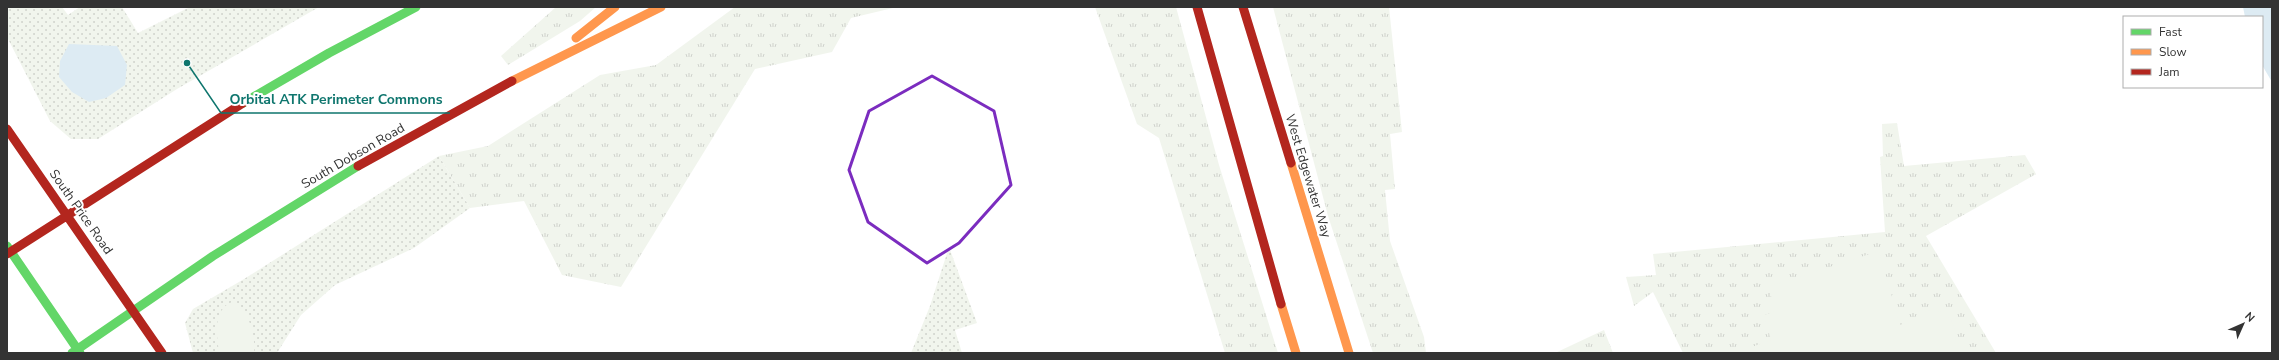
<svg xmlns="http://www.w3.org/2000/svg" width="2279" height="360" font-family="'Nunito Sans',sans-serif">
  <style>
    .grass { fill: url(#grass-tufts) }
    .park { fill: url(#park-dots) }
    .garden { fill: #f1f5ed }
    .water { fill: #ddebf3 }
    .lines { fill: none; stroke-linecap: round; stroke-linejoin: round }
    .fast { stroke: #63d668; stroke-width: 9 }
    .slow { stroke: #ff974d; stroke-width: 9 }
    .jam { stroke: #b3261e; stroke-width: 9 }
    .marked { fill: none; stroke: #7b2cbf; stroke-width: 3; stroke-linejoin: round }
    .labels { text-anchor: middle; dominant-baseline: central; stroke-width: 4; stroke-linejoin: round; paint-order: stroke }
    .street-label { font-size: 13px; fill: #333; stroke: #fff }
    .leader { fill: none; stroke: #0f766e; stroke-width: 1.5 }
    .callout-dot { fill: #0f766e; stroke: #fff; stroke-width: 1.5 }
    .callout-label { font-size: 14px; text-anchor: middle; font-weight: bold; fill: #0f766e; stroke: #fff; stroke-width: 4; stroke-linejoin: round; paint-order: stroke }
  </style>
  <defs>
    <pattern id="grass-tufts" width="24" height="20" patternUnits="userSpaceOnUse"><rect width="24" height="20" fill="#f1f5ed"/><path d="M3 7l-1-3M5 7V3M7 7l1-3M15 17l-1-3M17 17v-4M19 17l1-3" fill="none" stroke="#cfd2cc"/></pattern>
    <pattern id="park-dots" width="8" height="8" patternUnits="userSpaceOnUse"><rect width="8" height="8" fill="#f1f5ed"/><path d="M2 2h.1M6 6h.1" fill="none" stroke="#cfd2cc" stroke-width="1.8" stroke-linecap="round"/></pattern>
  </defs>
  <rect width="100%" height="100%" fill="#fff"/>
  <path class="grass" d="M556 7H596L580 21 508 65 501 56Z
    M735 7H897L851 18 832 52 755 69 621 287 562 275 524 201 470 208 439 156 488 146 600 75 656 65Z
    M1095 7H1176L1219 165 1278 353H1225L1159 138 1137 124Z
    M1273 7H1389L1402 132 1390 134 1395 189 1385 190 1390 241 1424 337 1426 353H1373L1328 216Z
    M1897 123 1904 166 2025 155 2036 174 1926 236 1996 353H1683L1653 292 1634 306 1626 277 1656 275 1653 254 1885 232 1880 157 1883 156 1882 124Z
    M1604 330 1613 353H1555Z"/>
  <path class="park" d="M7 7H62L68 15 80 7H122L138 33 190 7H319L177 89 98 139H71L50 121 7 37Z
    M439 156 470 208 414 248 335 285 301 315 277 353H193L185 323 193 309 244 279Z
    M949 247 977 323 955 330 962 353H911L930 306Z"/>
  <path class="garden" d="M1879 251 1900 325C1912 322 1917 313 1927 311 1950 307 1960 329 1954 348L1959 351 1957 353H1735L1771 340 1764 315 1776 311 1768 287Z
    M232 302C249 310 256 335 254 353H219C217 336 212 310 232 302Z"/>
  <path class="water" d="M2243 7H2272V82L2262 65V17H2245Z
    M69 44 117 46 127 65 125 85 106 98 89 102 72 92 59 77 60 61Z"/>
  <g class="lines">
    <path class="fast" d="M243 103 329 53 416 7
      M7 246 80 353
      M72 353 213 256 358 166"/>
    <path class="slow" d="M576 38 615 7
      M512 81 661 7
      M1291 163 1349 353
      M1281 304 1296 353"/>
    <path class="jam" d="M1197 7 1281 304
      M1243 7 1291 163
      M7 129 162 353
      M358 166 512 81
      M7 254 243 103"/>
  </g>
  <path class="marked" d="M932 76 994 111 1011 185 959 243 927 263 868 222 849 170 869 111Z"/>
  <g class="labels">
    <g class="street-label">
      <text transform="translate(353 156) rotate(-30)">South Dobson Road</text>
      <text transform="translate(1308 176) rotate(73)">West Edgewater Way</text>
      <text transform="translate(81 212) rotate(55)">South Price Road</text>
    </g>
  </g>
  <path class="leader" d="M187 63L221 113H450"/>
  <circle class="callout-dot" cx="187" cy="63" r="4"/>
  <g class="callout-label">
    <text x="336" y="104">Orbital ATK Perimeter Commons</text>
  </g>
  <rect width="2279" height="360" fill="none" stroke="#333333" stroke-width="16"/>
  <rect x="2123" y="16" width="140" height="72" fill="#ffffff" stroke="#adadad"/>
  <rect x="2131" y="29" width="20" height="6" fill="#63d668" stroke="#adadad"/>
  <text x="2159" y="36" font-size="12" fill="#333333">Fast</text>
  <rect x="2131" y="49" width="20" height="6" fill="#ff974d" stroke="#adadad"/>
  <text x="2159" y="56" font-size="12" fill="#333333">Slow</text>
  <rect x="2131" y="69" width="20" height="6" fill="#b3261e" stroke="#adadad"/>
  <text x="2159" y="76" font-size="12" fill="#333333">Jam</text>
  <g transform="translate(2243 324) rotate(45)" stroke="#ffffff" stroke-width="3" paint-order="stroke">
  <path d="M0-3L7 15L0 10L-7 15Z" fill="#333333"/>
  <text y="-6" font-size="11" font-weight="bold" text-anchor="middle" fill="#333333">N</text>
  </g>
</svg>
